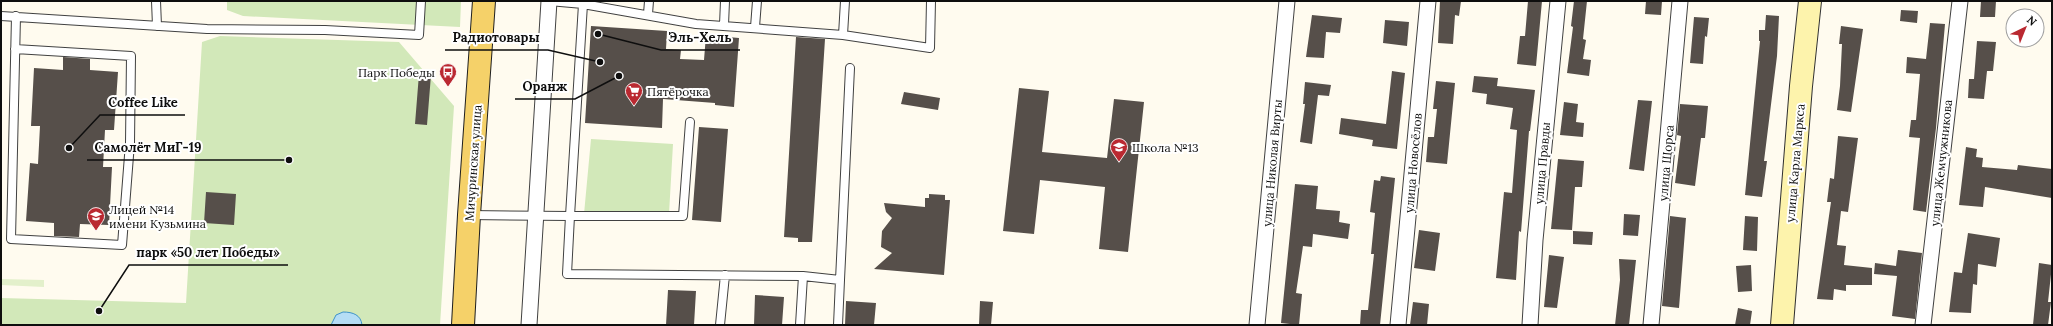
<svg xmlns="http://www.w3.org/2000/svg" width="2053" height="326" font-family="Lora,serif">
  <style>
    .green { fill: #d2e8b9 }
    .pitch { fill: #e3f0cb }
    .water { fill: #b5ddf5; stroke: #3e93ca }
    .building { fill: #564f4a }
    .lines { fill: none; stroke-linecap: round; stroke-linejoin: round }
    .service-casing { stroke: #414141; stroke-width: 10 }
    .minor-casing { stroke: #414141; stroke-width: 17 }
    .secondary-casing { stroke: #303030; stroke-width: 24 }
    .primary-casing { stroke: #1f1f1f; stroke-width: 24 }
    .service { stroke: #fff; stroke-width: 8 }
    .minor { stroke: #fff; stroke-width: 15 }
    .secondary { stroke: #fdf3ac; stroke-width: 22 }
    .primary { stroke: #f5d169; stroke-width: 22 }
    .labels { text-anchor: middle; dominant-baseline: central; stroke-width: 4; stroke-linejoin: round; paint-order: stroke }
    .poi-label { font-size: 12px; fill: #0e0e0e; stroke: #fff; text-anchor: start }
    .street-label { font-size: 12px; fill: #0e0e0e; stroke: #fff }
    .leader { fill: none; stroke: #0e0e0e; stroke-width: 1.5 }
    .callout-dot { fill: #0e0e0e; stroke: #fff; stroke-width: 1.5 }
    .callout-label { font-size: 13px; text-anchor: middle; font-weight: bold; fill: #0e0e0e; stroke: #fff; stroke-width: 4; stroke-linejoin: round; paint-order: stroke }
  </style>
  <rect width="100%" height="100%" fill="#fffbef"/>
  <path class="green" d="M227 1H461L460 27 243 16 227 10Z
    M220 36 399 42 454 106 440 325H1V298L186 303 202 42Z
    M591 139 673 144 669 214H584Z"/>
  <path class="pitch" d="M1 279 44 280V287L1 285Z"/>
  <path class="water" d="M343 312C353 312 361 315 362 325H331L336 315Z"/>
  <path class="building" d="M1440 1H1461L1459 16 1455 15 1453 44 1438 43Z
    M1528 1H1542L1536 66 1517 64 1520 36H1525Z
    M1574 1H1587L1583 39 1586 40 1583 59 1591 60 1589 76 1567 73 1573 27 1571 26Z
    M1646 1H1662L1661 15 1645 14Z
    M1981 1H1996L1995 17H1980Z
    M1901 10 1918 11 1917 23 1900 21Z
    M1312 15 1342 18 1340 33 1326 32 1324 58 1306 57Z
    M1766 15 1779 16 1777 56 1764 161H1767L1762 197 1745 195 1760 41H1759V30H1765Z
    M1694 17 1709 18 1707 37 1705 36 1703 64 1690 63Z
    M1385 20 1409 22 1407 46 1383 43Z
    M1930 23 1945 24 1936 128 1926 212 1913 210 1920 138 1909 137 1911 120H1916L1920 74 1906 73 1907 57 1926 59Z
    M591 26 667 31 666 49 681 50 680 59 704 60 706 35 739 38 734 107 715 105V103L663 99 662 128 585 123Z
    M1841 26 1863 29 1851 112 1837 110 1840 86 1842 44H1839Z
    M796 37 825 39 812 242H798V238L784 237Z
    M1977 41 1996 42 1993 71H1987L1984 99 1968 98 1969 79H1974Z
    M63 57 90 59V70L118 72 114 130H105L103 167H112L109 225 80 224 79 237 54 236V223L26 221 30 163 38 164 40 126H31L34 68 63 70Z
    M1392 71 1405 73 1397 149 1372 146 1373 140 1339 134 1341 118 1386 124Z
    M419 74 431 75 427 125 415 124Z
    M1474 76 1498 78 1497 86 1535 90 1530 131H1529L1521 232 1519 231 1516 280 1496 278 1504 192 1512 193 1517 130 1510 129 1513 108 1486 104 1487 94 1472 92Z
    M1436 81 1455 83 1447 164 1426 162 1428 137H1434L1437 109H1433Z
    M1305 82 1331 85 1329 96 1318 95 1312 144 1300 142 1305 104H1303Z
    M1019 88 1049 91 1042 152 1107 158 1114 99 1144 102 1128 252 1099 249 1105 187 1040 180 1034 234 1003 231Z
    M904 92 940 98 938 110 901 104Z
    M1638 100 1652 101 1644 171 1629 169Z
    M1564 102 1578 104 1576 122 1584 123 1583 137 1560 135Z
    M1680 104 1708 106 1705 138H1701L1695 186 1675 183 1681 136 1677 135Z
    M699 127 728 129 721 222 692 220Z
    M1838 136 1858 138 1848 212 1841 211 1837 245 1846 246 1844 265 1872 268V285H1846V291L1834 289 1833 300 1817 299 1831 202H1827L1830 178 1834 179Z
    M1966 147 1977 149 1976 157 1983 158 1982 167 2017 170 2018 165 2052 169V198L1985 187 1983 207 1959 205Z
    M1558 159 1584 161 1582 187H1575L1572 230 1551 229Z
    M1381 176 1395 178 1380 325H1360L1361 310H1368L1374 254H1371L1375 213 1370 212 1374 180 1380 181Z
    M1295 184 1318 186 1316 209 1340 211 1339 222 1350 224 1348 239 1313 234 1312 247 1303 246 1296 293 1302 294 1299 325 1281 323Z
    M206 192 236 194 234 225 204 223Z
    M929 194 945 195V200H950L944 275 874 269 892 253 881 247 882 231 892 218 886 212 884 203 925 207V198H929Z
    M1624 214 1640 215 1638 236 1623 235Z
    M1670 216 1686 218 1679 308 1662 306Z
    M1745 216 1758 217 1757 251 1743 250Z
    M1419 230 1440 233 1435 271 1414 268Z
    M1573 231 1593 232 1592 245 1573 244Z
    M1968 233 2000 238 1996 267 1978 264 1977 285 1973 284 1971 313 1949 312 1954 272 1962 273Z
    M1898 250 1922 253 1915 319 1892 316 1897 276 1874 274 1875 263 1896 266Z
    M1549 255 1564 257 1557 308 1544 307Z
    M1619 259 1636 260 1629 325H1615L1620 280Z
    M2039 263 2052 265 2048 302H2051L2048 325H2033Z
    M1751 265 1752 291 1738 292 1736 266Z
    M668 290 696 291 694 325H666Z
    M755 295 784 297 782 325H754Z
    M846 301 876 303 874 325H845Z
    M980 301 993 302 991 325H979Z
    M1413 302 1429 304 1427 325H1410Z
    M1738 308 1752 311 1750 325H1735Z"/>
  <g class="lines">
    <g class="service-casing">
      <path id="service" d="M156 1 157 26
        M583 4 696 24 843 35 930 48 931 1
        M648 14 649 1
        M1 16 207 29 325 30 419 35 421 1
        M724 25 725 1
        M755 27 757 1
        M843 35 845 1
        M15 49 131 56 130 143 122 245 11 239 16 16
        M690 122 683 216H570L567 274 803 276 840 280 850 68
        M469 215 570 216 583 4 549 1
        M720 325 725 275
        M800 325 803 276
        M838 325 840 280"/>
    </g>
    <g class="minor-casing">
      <path id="minor" d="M529 325 549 1
        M1257 325 1287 1
        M1398 325 1428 1
        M1530 325 1535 240 1558 1
        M1651 325 1680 1
        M1923 325 1960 1"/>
    </g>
    <g class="secondary-casing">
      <path id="secondary" d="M1782 325 1801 86 1810 1"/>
    </g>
    <g class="primary-casing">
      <path id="primary" d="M463 325 469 215 484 1"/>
    </g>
    <use href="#service" class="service"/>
    <use href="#minor" class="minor"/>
    <use href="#secondary" class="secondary"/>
    <use href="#primary" class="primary"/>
  </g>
  <defs>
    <g id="bus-pin" transform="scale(0.9)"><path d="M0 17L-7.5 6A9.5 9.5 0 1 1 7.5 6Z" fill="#ba2931" stroke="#fff"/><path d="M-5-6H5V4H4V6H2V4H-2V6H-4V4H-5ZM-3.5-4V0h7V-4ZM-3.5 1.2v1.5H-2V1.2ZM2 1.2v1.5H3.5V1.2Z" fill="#fff"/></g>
    <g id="supermarket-pin" transform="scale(0.9)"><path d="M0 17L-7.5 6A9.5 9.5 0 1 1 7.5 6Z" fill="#ba2931" stroke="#fff"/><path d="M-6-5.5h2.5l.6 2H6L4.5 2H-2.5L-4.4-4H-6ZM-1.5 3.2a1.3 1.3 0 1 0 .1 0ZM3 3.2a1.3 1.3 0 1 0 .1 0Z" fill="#fff"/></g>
    <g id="school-pin" transform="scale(0.9)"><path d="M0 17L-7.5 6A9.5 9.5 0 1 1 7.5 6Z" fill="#ba2931" stroke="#fff"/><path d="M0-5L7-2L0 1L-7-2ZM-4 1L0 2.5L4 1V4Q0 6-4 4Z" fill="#fff"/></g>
  </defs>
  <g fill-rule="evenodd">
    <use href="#bus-pin" x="448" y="72"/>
    <use href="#supermarket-pin" x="634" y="91"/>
    <use href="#school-pin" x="1119" y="147"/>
    <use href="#school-pin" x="96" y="216"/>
  </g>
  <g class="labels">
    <g class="poi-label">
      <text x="435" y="72" text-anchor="end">Парк Победы</text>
      <text x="647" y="91">Пятёрочка</text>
      <text x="1132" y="147">Школа №13</text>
      <text x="109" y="209">Лицей №14<tspan x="109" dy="14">имени Кузьмина</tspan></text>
    </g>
    <g class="street-label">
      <text transform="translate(473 163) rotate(-86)">Мичуринская улица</text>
      <text transform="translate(1272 163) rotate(-85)">улица Николая Вирты</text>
      <text transform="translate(1413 163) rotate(-85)">улица Новосёлов</text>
      <text transform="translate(1542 163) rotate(-85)">улица Правды</text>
      <text transform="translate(1666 163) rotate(-85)">улица Щорса</text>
      <text transform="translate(1795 163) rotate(-85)">улица Карла Маркса</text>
      <text transform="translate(1941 163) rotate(-84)">улица Жемчужникова</text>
    </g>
  </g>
  <path class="leader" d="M600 62L548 50H445M598 34L661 50H740M619 76L575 99H515M69 148L100 115H185M289 160L210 160H87M99 311L129 265H288"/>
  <g class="callout-dot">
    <circle cx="600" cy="62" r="4"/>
    <circle cx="598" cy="34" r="4"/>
    <circle cx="619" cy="76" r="4"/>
    <circle cx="69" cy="148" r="4"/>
    <circle cx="289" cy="160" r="4"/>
    <circle cx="99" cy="311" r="4"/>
  </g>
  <g class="callout-label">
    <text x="496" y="42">Радиотовары</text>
    <text x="700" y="42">Эль-Хель</text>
    <text x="545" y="91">Оранж</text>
    <text x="143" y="107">Coffee Like</text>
    <text x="148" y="152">Самолёт МиГ-19</text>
    <text x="208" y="257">парк «50 лет Победы»</text>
  </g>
  <rect width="2053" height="326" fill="none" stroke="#0e0e0e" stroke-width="4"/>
  <g transform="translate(2025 28) rotate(43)"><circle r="19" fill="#ffffff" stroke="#9f9f9f"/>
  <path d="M0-3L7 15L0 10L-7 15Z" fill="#ba2931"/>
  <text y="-6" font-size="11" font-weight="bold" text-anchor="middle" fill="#0e0e0e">N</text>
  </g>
</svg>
